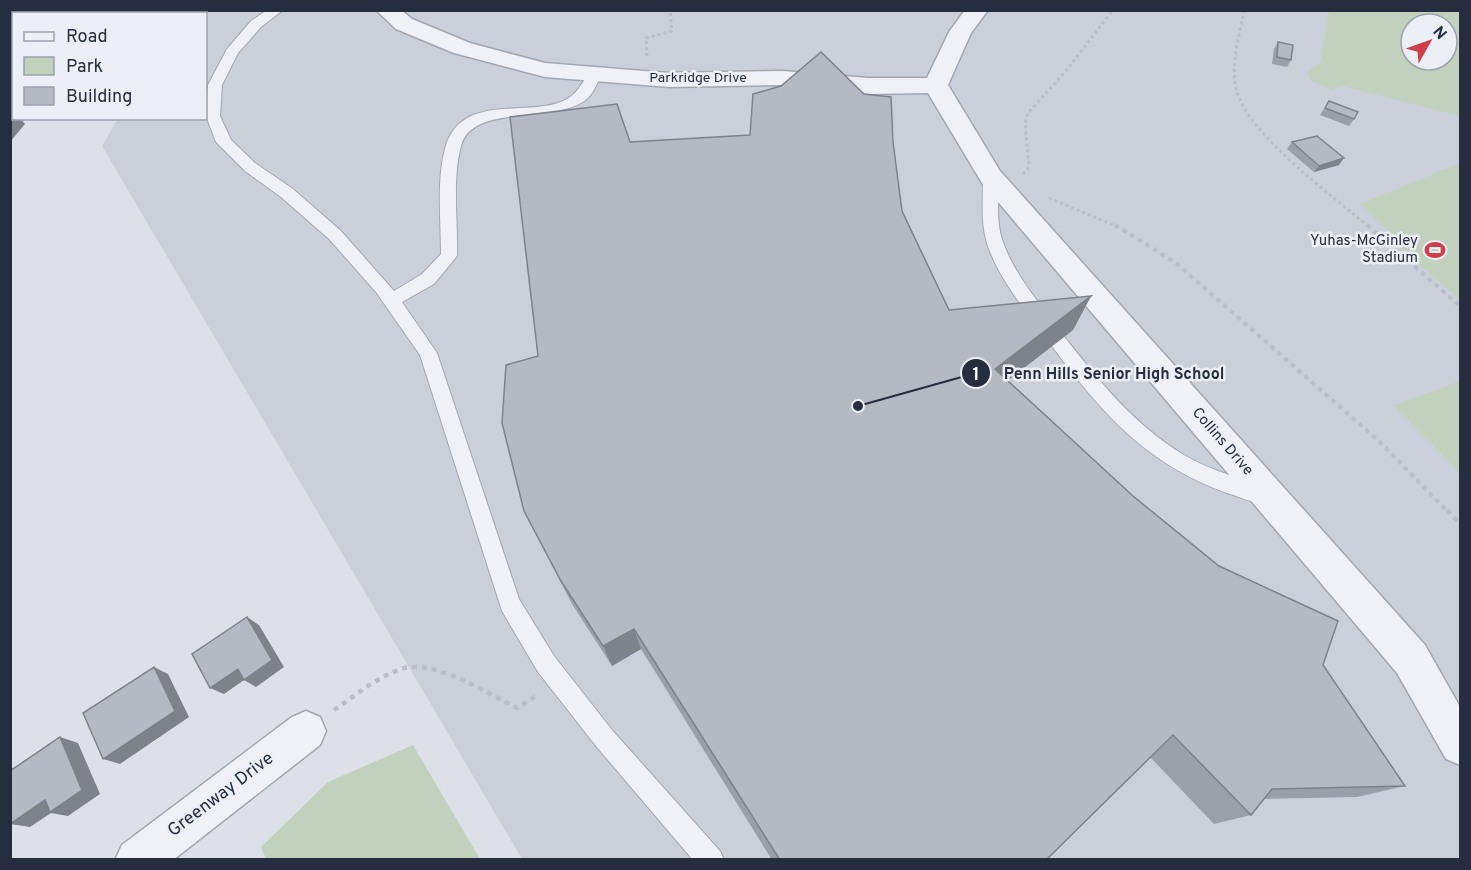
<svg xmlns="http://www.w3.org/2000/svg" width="1471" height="870" font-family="Overpass,sans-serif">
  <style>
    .built { fill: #cbcfd9; fill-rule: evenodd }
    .green { fill: #c2d1be; fill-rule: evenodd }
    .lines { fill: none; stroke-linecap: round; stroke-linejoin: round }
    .lane-casing { stroke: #a2a7b1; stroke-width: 2 }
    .street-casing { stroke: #a2a7b1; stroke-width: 3 }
    .path-far2 { stroke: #bbbec6; stroke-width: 3; stroke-dasharray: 3 3; stroke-linecap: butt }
    .path-far1 { stroke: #bbbec6; stroke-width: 4; stroke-dasharray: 4.5 4.5; stroke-linecap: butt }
    .path { stroke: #bbbec6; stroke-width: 4.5; stroke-dasharray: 5 5; stroke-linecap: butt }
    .lane { fill: #f0f1f6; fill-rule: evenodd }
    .street { fill: #f0f1f6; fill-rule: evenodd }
    .wall { fill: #9b9fa9 }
    .shaded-wall { fill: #7e8289 }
    .building { fill: #b4b9c4; stroke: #7e8289; stroke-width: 1.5 }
    .labels { text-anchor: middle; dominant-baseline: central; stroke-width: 5; stroke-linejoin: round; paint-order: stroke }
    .far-street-label { font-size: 14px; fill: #262d3e; stroke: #eceff5 }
    .poi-label { font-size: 15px; fill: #262d3e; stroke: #eceff5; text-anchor: end }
    .street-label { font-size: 15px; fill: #262d3e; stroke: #eceff5 }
    .near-street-label { font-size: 18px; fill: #262d3e; stroke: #eceff5 }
    .leader { fill: none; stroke: #262d3e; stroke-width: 2 }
    .callout-dot { fill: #262d3e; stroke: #eceff5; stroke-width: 2 }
    .mark-label { font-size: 18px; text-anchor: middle; font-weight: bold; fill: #fff }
    .callout-label { font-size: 16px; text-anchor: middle; font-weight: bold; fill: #262d3e; stroke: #eceff5; stroke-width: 5; stroke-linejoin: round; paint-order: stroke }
  </style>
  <rect width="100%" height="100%" fill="#dde0e7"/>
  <path class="built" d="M180 11H1460V859H522L102 146 118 119 206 118V14L178 13ZM1411 24H1447V60H1411Z"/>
  <path class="green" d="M1329 11H1460V116L1343 86 1332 89 1311 81 1308 73 1312 68 1320 64ZM1411 24H1447V60H1411Z
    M1460 163V300L1385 234 1390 232 1360 204Z
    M1460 381V474L1394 405Z
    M413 745 480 859H266L261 847 328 782Z"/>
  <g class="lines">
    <g class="lane-casing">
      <path id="lane" d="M267 10H283L261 27 238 53 222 85 220 116 231 140 255 163 293 189 341 231 394 291 422 274 441 254C441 219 436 179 446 145 463 93 528 117 563 101 577 95 582 83 590 71H600L602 74C598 81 594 92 588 98 556 126 473 102 461 146 452 180 458 221 457 256L434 284 402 302 437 353 519 599 554 656 612 730 720 851 724 860H693L596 746 538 672 502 611 420 355 376 292 329 239 281 197 245 171 216 142 206 116 208 85 227 49 251 21Z
        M991 172 997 173 999 177C999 197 996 217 1001 236 1011 269 1033 295 1053 322 1091 371 1130 423 1184 455 1212 472 1243 478 1273 490L1276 496 1273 502C1260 507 1243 498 1230 494 1141 463 1097 407 1043 334 1023 307 1001 281 989 249 980 225 983 202 983 177L985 173Z"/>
    </g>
    <g class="street-casing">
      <path id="street" d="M21 10H44L42 14H19Z
        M376 10H401L412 19 470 43 545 63 669 73 783 71 868 78H927L949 32 965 10H988L971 33 948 85 1000 171 1425 645 1460 707V765L1446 759 1397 673 982 183 928 93 868 94 783 85 669 87 545 77 454 53 396 29Z
        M14 27V43L10 44V28Z
        M306 711 320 717 326 731 320 745 173 860H115L122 845 292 717Z"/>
    </g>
    <path class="path-far2" d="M1244 10C1240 36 1229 66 1237 92 1249 135 1334 197 1369 227
      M647 56 646 38 672 31 670 10
      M1023 174 1029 167 1025 123 1028 113 1066 71 1113 10
      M1049 198 1118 227"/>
    <path class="path-far1" d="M1115 225 1176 263 1379 441 1448 512
      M1367 225 1460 306"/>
    <path class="path" d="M1447 510 1460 524
      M334 710C355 696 377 677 401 669 433 658 489 694 517 708L536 696"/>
    <use href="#lane" class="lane"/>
    <use href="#street" class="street"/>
  </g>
  <path class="wall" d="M1278 42 1291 60 1287 67 1272 64 1274 49Z
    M781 86 893 142 902 211 949 310 1091 296 1073 330 1007 381 1133 496 1323 665 1405 786 1357 797 1264 799 1251 815 1214 824 1150 757 1046 860H772L641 649 612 666 572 604 524 511 538 356 630 142 750 135Z
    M14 89V106H12L10 105V93Z
    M1329 101 1354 119 1349 126 1320 115Z
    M1292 142 1339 165 1314 172 1287 149Z"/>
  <path class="shaded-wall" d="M93 10H113L110 14H90Z
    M13 111 14 118H20L25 124 10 142V114Z
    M1344 158 1339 165 1314 172 1319 166Z
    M1091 296 1073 330 981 401 995 369Z
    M247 617 259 625 284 667 256 687 244 680 224 694 210 688 238 669Z
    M634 629 641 649 612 666 603 646Z
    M154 667 168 674 189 717 120 764 103 759Z
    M60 737 78 743 100 794 68 816 51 813 30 827 10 824Z"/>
  <path class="building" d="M63 10H93L90 14H61Z
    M1278 42 1293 45 1291 60 1277 57Z
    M821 52 864 94 891 97 893 142 902 211 949 310 1091 296 995 369 1133 496 1219 566 1338 621 1323 665 1405 786 1272 789 1251 815 1173 735 1046 860H780L634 629 603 646 561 581 524 511 502 423 506 365 538 356 510 117 617 104 630 142 750 135 753 94 781 86Z
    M14 89V99H10V93Z
    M1329 101 1358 112 1354 119 1325 108Z
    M1317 136 1344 158 1319 166 1292 142Z
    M247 617 272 660 244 680 238 669 210 688 192 654Z
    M154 667 175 711 103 759 83 713Z
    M60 737 82 790 50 812 45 800 10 824V771Z"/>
  <defs>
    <g id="stadium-bare" transform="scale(1.62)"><path d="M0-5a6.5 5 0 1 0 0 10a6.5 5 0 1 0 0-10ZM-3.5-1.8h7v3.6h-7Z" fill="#d03e4b" stroke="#eceff5" stroke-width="2.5" paint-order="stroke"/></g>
  </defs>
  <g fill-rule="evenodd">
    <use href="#stadium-bare" x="1435" y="250"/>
  </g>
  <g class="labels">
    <g class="far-street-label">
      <text x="698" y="78">Parkridge Drive</text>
    </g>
    <g class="poi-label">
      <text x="1418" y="241">Yuhas-McGinley<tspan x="1418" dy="17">Stadium</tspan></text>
    </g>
    <g class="street-label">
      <text transform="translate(1222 442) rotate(49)">Collins Drive</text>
    </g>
    <g class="near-street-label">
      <text transform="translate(221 795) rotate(-37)">Greenway Drive</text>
    </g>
  </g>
  <path class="leader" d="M858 406L976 373"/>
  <g class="callout-dot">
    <circle cx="858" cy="406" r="6"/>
    <circle cx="976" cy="373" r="15"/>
  </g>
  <g class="mark-label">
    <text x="976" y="380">1</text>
  </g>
  <g class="callout-label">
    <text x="1114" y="379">Penn Hills Senior High School</text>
  </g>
  <rect width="1471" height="870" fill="none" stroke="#262d3e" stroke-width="24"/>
  <rect x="12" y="12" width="195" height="108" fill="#eceff5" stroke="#9da1ac" stroke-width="1.5"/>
  <rect x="24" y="32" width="30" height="9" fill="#f0f1f6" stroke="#9da1ac" stroke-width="1.5"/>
  <text x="66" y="42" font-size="18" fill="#262d3e">Road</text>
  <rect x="24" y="57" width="30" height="18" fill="#c2d1be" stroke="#9da1ac" stroke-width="1.5"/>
  <text x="66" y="72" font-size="18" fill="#262d3e">Park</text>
  <rect x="24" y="87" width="30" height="18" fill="#b4b9c4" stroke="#9da1ac" stroke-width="1.5"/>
  <text x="66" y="102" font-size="18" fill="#262d3e">Building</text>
  <g transform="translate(1429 42) rotate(50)"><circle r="28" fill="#eceff5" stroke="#9da1ac" stroke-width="1.5"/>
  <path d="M0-4.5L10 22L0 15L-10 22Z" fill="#d03e4b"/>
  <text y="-9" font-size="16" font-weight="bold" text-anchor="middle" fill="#262d3e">N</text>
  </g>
</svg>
